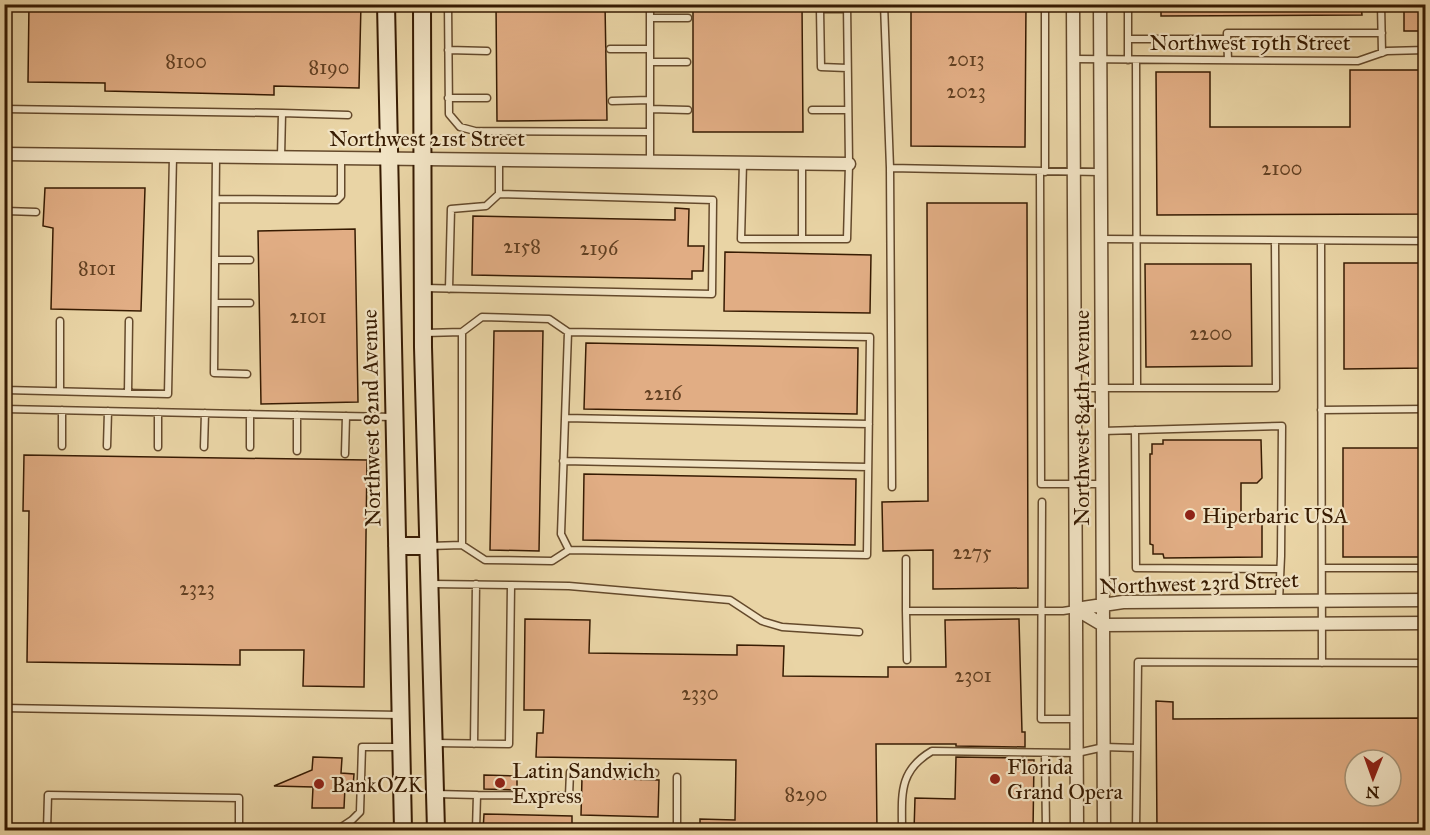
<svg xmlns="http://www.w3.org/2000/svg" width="1430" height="835" font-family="'IM FELL Great Primer',serif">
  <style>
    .building { fill: #e1ad84; stroke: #371b02; stroke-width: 1.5; fill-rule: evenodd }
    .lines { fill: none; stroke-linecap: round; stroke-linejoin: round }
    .lane-casing { stroke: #64492b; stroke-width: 9 }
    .street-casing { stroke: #64492b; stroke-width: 15 }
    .secondary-casing { stroke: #371b02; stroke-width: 20 }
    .lane { stroke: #f1e3c4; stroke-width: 6 }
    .street { stroke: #f1e3c4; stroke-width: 12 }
    .secondary { stroke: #f1e3c4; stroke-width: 16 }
    .poi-dot { fill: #8f2418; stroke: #f1e3c4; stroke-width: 2 }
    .labels { text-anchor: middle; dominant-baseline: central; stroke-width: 4.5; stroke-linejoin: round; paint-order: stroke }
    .number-label { font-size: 20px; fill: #624022 }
    .street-label { font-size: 22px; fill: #371b02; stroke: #f1e3c4 }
    .poi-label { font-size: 22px; fill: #371b02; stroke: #f1e3c4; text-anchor: start }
  </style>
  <rect width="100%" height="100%" fill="#e9d4a5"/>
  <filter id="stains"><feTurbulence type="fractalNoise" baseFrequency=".00333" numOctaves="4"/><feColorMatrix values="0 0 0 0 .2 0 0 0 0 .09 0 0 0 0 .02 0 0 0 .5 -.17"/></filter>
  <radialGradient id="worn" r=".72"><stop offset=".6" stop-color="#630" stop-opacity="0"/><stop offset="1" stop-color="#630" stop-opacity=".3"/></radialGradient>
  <path class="building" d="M29 4H361L359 88 274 86V95L105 91V83L28 82Z
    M496 4H605L607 120 497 121Z
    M693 4H802L803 132H693Z
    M911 4H1026L1025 147 911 146Z
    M1161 4H1361L1362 15 1161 16Z
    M1404 4H1425V31H1404Z
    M1350 70H1425V214L1157 215 1156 72H1210V127H1350Z
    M45 188H145L141 311 51 309 53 228 43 226Z
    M927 203H1027L1028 588 933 589V550L883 551 882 502 928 501Z
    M675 208 689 209 688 246H704L703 271H692V279L472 275 473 216 675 220Z
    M355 229 358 402 261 404 258 231Z
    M725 252 871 255 870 313 724 311Z
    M1344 263H1425V368L1344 369Z
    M1145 264H1251L1252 366 1146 367Z
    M494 331H543L539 551 490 550Z
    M586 343 858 348 857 414 584 409Z
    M1163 440H1261L1262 478 1257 483H1241V515H1257L1262 519V557L1164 558 1163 554H1153V545L1150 544V454H1152V444H1163Z
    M1343 448H1425V557H1343Z
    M24 455 367 460 364 687 303 686 304 650H240V665L27 662 29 511H23Z
    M584 474 856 479 855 545 583 540Z
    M525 619 590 620 589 653 737 655V645L784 646 783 676 888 677V667H946L945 620 1019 619 1022 732H1025V747L956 746V744H876L877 831H700V819L735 820 736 760 536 757 537 733H543L544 710H524Z
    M1156 701 1173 702V719L1425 718V829L1157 831ZM1355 760H1391V796H1355Z
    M313 757 342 758 341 773 354 774 353 787H345L344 808H312L313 787 274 786 312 770Z
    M956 757 1026 758V760H1034L1033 831H914L915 798 955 799Z
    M484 775 517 776V790L484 789Z
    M582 778 659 780 658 817 581 815Z
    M484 814 572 816V831H483Z"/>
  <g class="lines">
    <g class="lane-casing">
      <path id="lane" d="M448 4 449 114 460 127 475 131 650 132
        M650 4V161
        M884 4 890 168 892 487
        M1045 4V172
        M1128 4V60
        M1381 4 1382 53
        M448 7 487 6
        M847 9H820L821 67 847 68
        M650 18H688
        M1128 39H1227
        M610 49H650
        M448 50 487 51
        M1074 59 1358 61 1387 51 1426 50
        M1136 60 1137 388
        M1228 60 1227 33H1382
        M650 62H687
        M448 98H487
        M612 101 650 100
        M4 109 282 113
        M650 109 688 110
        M812 110H848
        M6 154 5 390 168 394 173 156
        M216 157 214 373 247 374
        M281 157 282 113 348 115
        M743 163 741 239H847L849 164 847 4
        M890 168 1101 172
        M1040 172 1041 484H1102
        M216 199 337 200 341 196V158
        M6 211 36 212
        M802 239V163
        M1101 239 1426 241
        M1321 242 1322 663
        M215 260H250
        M424 288 712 294 713 200 499 194V159
        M449 289 451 209 486 206 499 194
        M215 303H250
        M60 321V391
        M568 332 561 534 569 550
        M425 333 462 332 482 317 549 319 568 332 870 337 867 555 569 550 552 561 485 560 462 545 429 546
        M1075 388H1276L1275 242
        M128 393 129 321
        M4 409 394 417
        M62 410V446
        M1321 410 1426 409
        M565 418 869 424
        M1135 430 1136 568 1280 569
        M1102 431 1282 426 1281 556 1279 601
        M107 446 108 411
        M158 447V412
        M204 447 205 413
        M250 447V414
        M297 451V415
        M345 454 346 416
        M563 461 868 467
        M1042 502 1041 719H1076
        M462 545V332
        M1323 568H1426
        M432 584 511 585 509 744 434 743
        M511 585 569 586 730 600 762 621 782 627 859 632
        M906 611V559
        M907 660 906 611H1063L1076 609
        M4 708 400 715
        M474 744 476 584
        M1137 748 1138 662 1426 663
        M1045 753 1046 830
        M436 794 477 795
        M47 830 48 795 239 798V830
        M337 830 352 820 360 812 362 747H399
        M476 830 477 795 569 796 570 772 655 773
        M677 830V777
        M902 830C902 795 898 771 932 751L1077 753 1104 747 1137 748 1136 830"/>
    </g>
    <g class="street-casing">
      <path id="street" d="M1073 4 1077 830
        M1100 4 1104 830
        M4 154 849 164
        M1076 609 1103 625 1426 623
        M1076 609 1123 602 1426 600"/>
    </g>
    <g class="secondary-casing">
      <path id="secondary" d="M386 4 403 830
        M422 4 423 347 436 830
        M397 546H429"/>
    </g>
    <use href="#lane" class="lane"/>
    <use href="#street" class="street"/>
    <use href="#secondary" class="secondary"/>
  </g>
  <g class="poi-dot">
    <circle cx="1190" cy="515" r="6"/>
    <circle cx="995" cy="779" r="6"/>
    <circle cx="500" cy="783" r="6"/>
    <circle cx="319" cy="784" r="6"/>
  </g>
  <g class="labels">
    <g class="number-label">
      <text x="966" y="59">2013</text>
      <text x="186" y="61">8100</text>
      <text x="329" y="67">8190</text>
      <text x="966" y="91">2023</text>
      <text x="1282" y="168">2100</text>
      <text x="522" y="246">2158</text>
      <text x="599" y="248">2196</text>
      <text x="97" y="268">8101</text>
      <text x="308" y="316">2101</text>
      <text x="1211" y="333">2200</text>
      <text x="663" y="393">2216</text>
      <text x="972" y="552">2275</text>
      <text x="197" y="588">2323</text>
      <text x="973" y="675">2301</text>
      <text x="700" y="693">2330</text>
      <text x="806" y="794">8290</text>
    </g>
    <g class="street-label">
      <text x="1250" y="42">Northwest 19th Street</text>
      <text x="427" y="138">Northwest 21st Street</text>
      <text transform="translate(371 418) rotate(-91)">Northwest 82nd Avenue</text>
      <text transform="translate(1081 418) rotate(-90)">Northwest 84th Avenue</text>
      <text transform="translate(1199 583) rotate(-2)">Northwest 23rd Street</text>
    </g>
    <g class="poi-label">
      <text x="1202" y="515">Hiperbaric USA</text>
      <text x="1007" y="766">Florida<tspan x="1007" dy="25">Grand Opera</tspan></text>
      <text x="512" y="770">Latin Sandwich<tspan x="512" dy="25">Express</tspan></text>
      <text x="331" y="784">BankOZK</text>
    </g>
  </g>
  <rect width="1430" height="835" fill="none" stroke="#e9d4a5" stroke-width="24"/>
  <rect x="6" y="6" width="1418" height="823" fill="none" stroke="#371b02" stroke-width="3"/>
  <rect x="12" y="12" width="1406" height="811" fill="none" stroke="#371b02" stroke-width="1.5"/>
  <g transform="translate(1373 778) rotate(181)"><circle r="28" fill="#f1e3c4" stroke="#a79376" stroke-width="1.5"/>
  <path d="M0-4.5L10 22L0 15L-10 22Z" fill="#8f2418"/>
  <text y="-9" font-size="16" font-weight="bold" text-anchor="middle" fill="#371b02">N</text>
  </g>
  <rect width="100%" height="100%" filter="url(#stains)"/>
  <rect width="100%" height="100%" fill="url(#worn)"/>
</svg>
